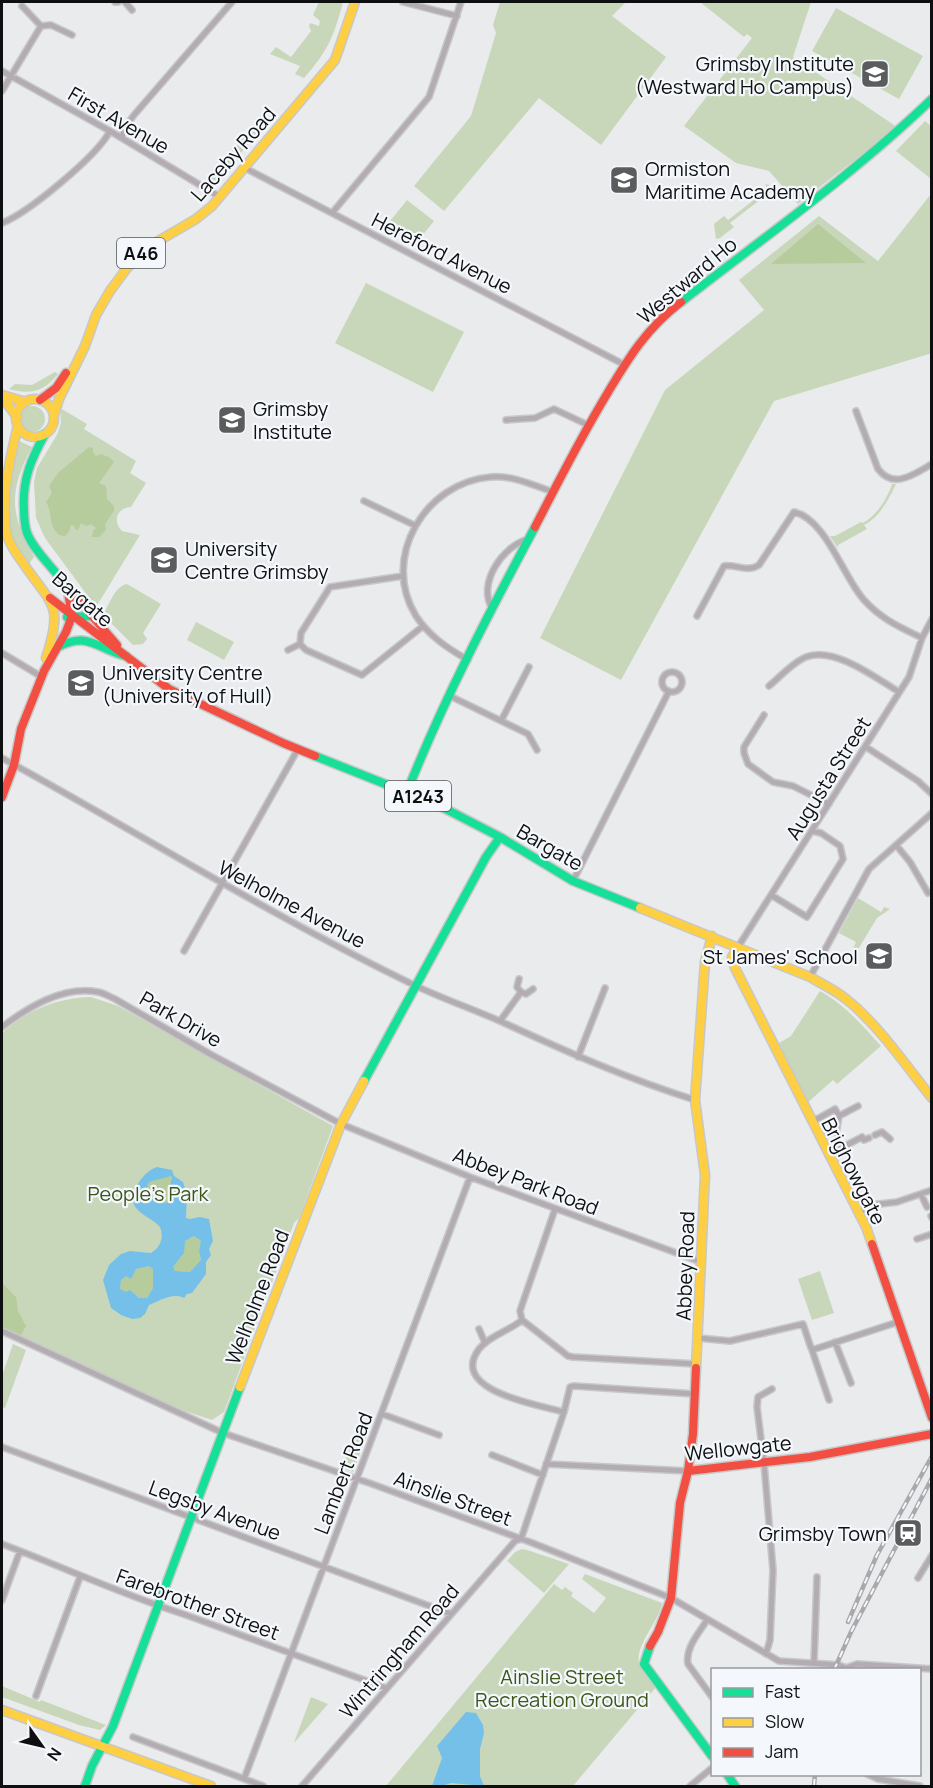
<svg xmlns="http://www.w3.org/2000/svg" width="933" height="1788" font-family="Manrope,sans-serif">
  <style>
    .green { fill: #c8d7b9 }
    .forest { fill: #b6cc9c }
    .water { fill: #75c0e8; fill-rule: evenodd }
    .lines { fill: none; stroke-linecap: round; stroke-linejoin: round }
    .street-casing { stroke: #c7c8c9; stroke-width: 8 }
    .fast-casing { stroke: #c7c8c9; stroke-width: 11 }
    .slow-casing { stroke: #c7c8c9; stroke-width: 11 }
    .jam-casing { stroke: #c7c8c9; stroke-width: 11 }
    .street { stroke: #b4acb3; stroke-width: 5 }
    .fast { stroke: #16e098; stroke-width: 8 }
    .slow { stroke: #ffcf43; stroke-width: 8 }
    .jam { stroke: #f24e42; stroke-width: 8 }
    .rail-casing { stroke: #aaa8ac; stroke-width: 4.5 }
    .rail { stroke: #f4f7fc; stroke-width: 2; stroke-dasharray: 7; stroke-linecap: butt }
    .labels { text-anchor: middle; dominant-baseline: central; stroke-width: 4.5; stroke-linejoin: round; paint-order: stroke }
    .shield { fill: #f4f7fc; stroke: #535557; stroke-width: 1.5 }
    .shield-label { font-size: 18px; font-weight: bold; fill: #0e0f10 }
    .poi-label { font-size: 20px; fill: #0e0f10; stroke: #f4f7fc; text-anchor: start }
    .street-label { font-size: 20px; fill: #0e0f10; stroke: #f4f7fc }
    .park-label { font-size: 20px; fill: #3e5719; stroke: #f4f7fc }
  </style>
  <rect width="100%" height="100%" fill="#e9ebed"/>
  <path class="green" d="M319 2H343C334 36 328 51 304 78L295 74 300 66 270 54 276 47 291 57 311 31 309 26 310 23 319 26 320 21 313 15Z
    M500 2H626L612 16 666 57 601 145 539 98 444 211 414 186 471 116 496 33 493 25Z
    M700 2H811L793 57 897 127 798 204 769 171 736 163 684 126 752 38 747 34 744 37Z
    M836 8 923 56 899 99 812 51Z
    M264 113 267 122 219 179 214 183 207 181Z
    M925 121 931 126V179L896 151Z
    M765 184 769 185 775 194 770 192 730 223 734 227 720 238 716 239 714 224 724 216 728 220 768 189Z
    M931 194V355L929 354 774 401 621 680 540 638 665 390 764 310 739 280 819 216 878 261Z
    M407 200 434 221 414 246 387 225Z
    M366 283 464 332 433 392 335 343Z
    M55 372 58 374C44 392 30 395 9 389L15 384 32 385Z
    M19 419a13 13 0 1 1 26 0a13 13 0 1 1-26 0Z
    M60 408 87 424 84 429 136 461 130 473 146 483 131 507C117 508 112 521 122 531L140 535 96 607 45 538 36 518 34 482 37 468 58 433 61 422Z
    M17 440 32 447C8 492 10 514 34 557L28 565 16 548 6 519Z
    M892 484H896C889 499 879 518 864 525L867 529 838 545V548L830 536H835L861 522 863 523C876 516 888 498 892 484Z
    M127 584 161 604 143 633 147 639 143 644 133 645 103 615C109 605 115 586 127 584Z
    M196 622 234 642 224 660 187 640Z
    M858 898 881 912 884 907 890 909 877 918 857 951 853 949 856 942 839 933Z
    M820 991C845 1005 862 1025 881 1046L837 1084 833 1080 806 1104 779 1043 791 1036Z
    M91 997 118 1006 333 1126 299 1218 294 1223 224 1412 212 1420 176 1408 2 1329V1033C28 1010 56 998 91 997Z
    M820 1271 834 1313 812 1320 798 1279Z
    M13 1344 26 1350 5 1408 2 1407V1376Z
    M359 1422 370 1426 353 1472 342 1468Z
    M522 1549 527 1550 569 1564 544 1593 507 1561 515 1552Z
    M585 1574 662 1603C659 1623 630 1650 641 1668 645 1674 652 1680 657 1686L573 1786H386L554 1584 562 1590 565 1587 573 1593 571 1596 594 1613 606 1598 582 1579Z
    M2 1686 40 1702 41 1700 106 1725 100 1730 79 1725 2 1697Z
    M311 1697 328 1704 294 1743 295 1740Z"/>
  <path class="forest" d="M818 224 866 263 771 264Z
    M89 447 93 448V452L96 456 100 454 109 457 114 462 99 483 106 486 107 499 114 506V511L105 524 106 530 99 537H92L93 531 96 528 91 524 87 526 81 523 78 530 75 529 74 525 70 526V530L65 536 59 535C48 526 53 513 46 502L52 493 49 486 58 473Z
    M171 1175 175 1192 169 1202 163 1203 147 1193 146 1189 148 1182Z
    M194 1236 201 1241 199 1251 201 1260 190 1272 175 1271 173 1267 182 1256 185 1241Z
    M149 1266 153 1269V1288L147 1298H139L132 1292H123L120 1289 121 1280 126 1276 130 1278 136 1269Z
    M2 1283 16 1297 18 1311 26 1326 20 1337 2 1329Z"/>
  <path class="water" d="M157 1167 172 1170 174 1176 183 1182 187 1194 186 1218 190 1219 200 1217 209 1219 213 1241 209 1249 211 1255 206 1262V1274L192 1293 187 1294 184 1298C172 1292 160 1301 149 1305L145 1314 140 1318 132 1319 121 1315 111 1308 103 1280 109 1265 121 1254 130 1251 151 1253C161 1247 164 1237 160 1227 153 1219 143 1216 137 1209 125 1197 143 1171 157 1167ZM171 1176 172 1177 170 1186 175 1193 169 1202 163 1203 147 1193 146 1189 149 1182ZM194 1236 201 1241 199 1251 201 1260 190 1272 175 1271 173 1267 184 1253 185 1241ZM149 1266 153 1269V1288L147 1298H139L130 1290 126 1292 120 1289 121 1280 126 1276 131 1279 136 1269Z
    M466 1712 476 1713 483 1725 484 1733 480 1749V1776L484 1786 451 1783 442 1786H432L442 1758 437 1746Z"/>
  <g class="lines">
    <g class="street-casing">
      <path id="street" d="M115 2H118
        M125 2 132 10
        M403 2 457 16
        M22 6 41 26 51 25 72 35
        M2 71 110 131 220 197
        M2 91 41 26
        M122 138 124 129 134 115 232 2
        M245 168 625 365
        M332 213 429 97 461 2
        M2 223C28 213 97 156 110 131
        M856 411 878 469C894 490 914 474 932 464
        M506 420 535 418 554 409 588 425
        M364 501 414 525
        M403 576 330 587 301 633 300 644 306 650 362 675 423 626
        M492 608C477 583 503 546 528 539
        M697 616 724 566C737 564 747 573 759 565L794 512C826 519 843 577 864 600 881 619 900 627 922 638
        M288 650 300 644
        M2 653 42 677
        M468 660C447 648 429 636 416 616 380 558 425 482 491 477 512 475 533 485 553 492
        M662 682a10 10 0 1 1 20 0a10 10 0 1 1-20 0Z
        M769 686C780 677 793 662 806 657 834 646 876 678 899 692
        M450 696 528 734 537 750
        M764 715 744 747V753L748 764 773 782 793 786 829 804
        M501 721 529 667
        M866 747 918 781 932 794
        M2 758C139 833 273 917 414 985 443 999 473 1009 502 1022 565 1051 628 1079 695 1100
        M896 845 910 862 928 893
        M573 881 669 691
        M771 895 807 917 843 859 840 846 821 833 812 831
        M738 947 909 677 922 638 932 619
        M184 951 298 749
        M810 977 869 869 932 813
        M521 992 526 994 533 989
        M500 1021 521 992 517 987 519 979
        M2 1027C27 1008 63 985 98 992 104 993 110 997 115 999L210 1054 341 1124 470 1177 701 1262
        M578 1057 605 988
        M812 1122 835 1109 839 1116
        M836 1133 839 1116 858 1106
        M875 1135 882 1132 890 1139
        M828 1155 862 1137 864 1140 869 1138
        M921 1194 927 1207
        M555 1209 522 1305 520 1311 522 1320 568 1356 573 1357 696 1364
        M858 1213 871 1205 897 1202 932 1190
        M931 1216 932 1218
        M917 1239 932 1234
        M522 1320C509 1331 489 1336 479 1349 448 1391 539 1405 564 1412
        M479 1329 485 1343
        M2 1331 223 1433 372 1484 530 1542 671 1598 779 1661 839 1665 846 1668 857 1664 932 1669
        M698 1338 730 1341 803 1324 811 1348
        M835 1342 851 1383
        M829 1400 812 1350 898 1322
        M382 1414 439 1435
        M2 1447 451 1614
        M492 1455 543 1475
        M546 1464 688 1471
        M521 1539 564 1412 570 1387 574 1386 695 1394
        M2 1544C63 1567 123 1595 186 1615L386 1688
        M918 1578 932 1555
        M2 1600 20 1551
        M707 1620C699 1633 685 1648 688 1664L712 1697
        M766 1654 770 1640 773 1570 764 1463 757 1407 758 1397 772 1389
        M814 1663 817 1577
        M36 1696 80 1577
        M133 1737 263 1786
        M867 1774 878 1779 920 1786
        M244 1779 470 1177
        M302 1786 515 1541 521 1539
        M690 1786 712 1768"/>
    </g>
    <g class="fast-casing">
      <path id="fast" d="M681 302C766 236 855 173 932 99
        M45 434C31 459 22 480 24 510 24 517 25 527 27 533 33 549 50 565 61 579
        M67 617 92 616
        M58 647C89 631 97 649 126 656
        M315 756 438 805 500 837 573 881 640 908
        M407 792C443 701 489 613 535 527
        M364 1081 486 857 500 837
        M650 1646 644 1664 712 1756
        M727 1774 735 1786
        M85 1786 92 1766 113 1726 240 1387"/>
    </g>
    <g class="slow-casing">
      <path id="slow" d="M2 395 26 402
        M2 397 17 417
        M16 418a19 19 0 1 1 38 0a19 19 0 1 1-38 0Z
        M54 415 59 399 85 346 96 315 110 291 127 268 148 247 196 219 212 206 335 60 355 2
        M18 425C10 459 0 500 7 535 10 545 17 555 23 563 52 606 64 603 46 658
        M640 908 810 977C822 984 835 990 846 999 877 1023 907 1067 932 1098
        M738 947 732 957 735 968 866 1227 872 1244
        M696 1368 705 1175 695 1100 705 962 712 936
        M240 1387 341 1124 364 1081
        M2 1710 211 1786"/>
    </g>
    <g class="jam-casing">
      <path id="jam" d="M40 400 56 388 66 373
        M535 527C558 482 581 437 607 394 629 357 647 328 681 302
        M67 587 117 645
        M50 598 169 689 283 743 315 756
        M2 797 14 765 21 729 44 671 66 632 72 616 67 586 61 579
        M872 1244 932 1418
        M688 1471 810 1457 932 1434
        M650 1646 658 1632 671 1598 680 1503 688 1471 693 1434 696 1368"/>
    </g>
    <use href="#street" class="street"/>
    <use href="#fast" class="fast"/>
    <use href="#slow" class="slow"/>
    <use href="#jam" class="jam"/>
    <g class="rail-casing">
      <path id="rail" d="M848 1622 877 1555 932 1456
        M834 1670 851 1632 932 1478
        M814 1786 815 1774"/>
    </g>
    <use href="#rail" class="rail"/>
  </g>
  <defs>
    <g id="university-square" transform="scale(1.5)"><rect x="-9" y="-9" width="18" height="18" rx="4" fill="#5b5c5d" stroke="#f4f7fc"/><path d="M0-5L7-2L0 1L-7-2ZM-4 1L0 2.5L4 1V4Q0 6-4 4Z" fill="#fff"/></g>
    <g id="school-square" transform="scale(1.5)"><rect x="-9" y="-9" width="18" height="18" rx="4" fill="#5b5c5d" stroke="#f4f7fc"/><path d="M0-5L7-2L0 1L-7-2ZM-4 1L0 2.5L4 1V4Q0 6-4 4Z" fill="#fff"/></g>
    <g id="station-square" transform="scale(1.5)"><rect x="-9" y="-9" width="18" height="18" rx="4" fill="#5b5c5d" stroke="#f4f7fc"/><path d="M-3-6H3Q5-6 5-4V2Q5 4 3 4L4.5 6H3L1.5 4h-3L-3 6H-4.5L-3 4Q-5 4-5 2V-4Q-5-6-3-6ZM-3.5-4v3h7v-3ZM-3.5 1v1.5H-2V1ZM2 1v1.5H3.5V1Z" fill="#fff"/></g>
  </defs>
  <g fill-rule="evenodd">
    <use href="#university-square" x="875" y="74"/>
    <use href="#school-square" x="624" y="180"/>
    <use href="#university-square" x="232" y="420"/>
    <use href="#university-square" x="164" y="560"/>
    <use href="#university-square" x="81" y="683"/>
    <use href="#school-square" x="879" y="956"/>
    <use href="#station-square" x="908" y="1533"/>
  </g>
  <g class="labels">
    <g class="shield">
      <rect x="117" y="238" width="48" height="30" rx="4.5"/>
      <rect x="385" y="781" width="66" height="30" rx="4.5"/>
    </g>
    <g class="shield-label">
      <text x="141" y="253">A46</text>
      <text x="418" y="796">A1243</text>
    </g>
    <g class="poi-label">
      <text x="854" y="63" text-anchor="end">Grimsby Institute<tspan x="854" dy="23">(Westward Ho Campus)</tspan></text>
      <text x="645" y="168">Ormiston<tspan x="645" dy="23">Maritime Academy</tspan></text>
      <text x="253" y="408">Grimsby<tspan x="253" dy="23">Institute</tspan></text>
      <text x="185" y="548">University<tspan x="185" dy="23">Centre Grimsby</tspan></text>
      <text x="102" y="672">University Centre<tspan x="102" dy="23">(University of Hull)</tspan></text>
      <text x="858" y="956" text-anchor="end">St James' School</text>
      <text x="887" y="1533" text-anchor="end">Grimsby Town</text>
    </g>
    <g class="street-label">
      <text transform="translate(119 120) rotate(30)">First Avenue</text>
      <text transform="translate(233 154) rotate(-49)">Laceby Road</text>
      <text transform="translate(442 253) rotate(27)">Hereford Avenue</text>
      <text transform="translate(687 280) rotate(-40)">Westward Ho</text>
      <text transform="translate(83 599) rotate(41)">Bargate</text>
      <text transform="translate(828 778) rotate(-58)">Augusta Street</text>
      <text transform="translate(550 847) rotate(30)">Bargate</text>
      <text transform="translate(292 904) rotate(28)">Welholme Avenue</text>
      <text transform="translate(181 1019) rotate(30)">Park Drive</text>
      <text transform="translate(854 1171) rotate(63)">Brighowgate</text>
      <text transform="translate(526 1181) rotate(21)">Abbey Park Road</text>
      <text transform="translate(685 1266) rotate(-88)">Abbey Road</text>
      <text transform="translate(257 1297) rotate(-69)">Welholme Road</text>
      <text transform="translate(738 1448) rotate(-6)">Wellowgate</text>
      <text transform="translate(343 1473) rotate(-69)">Lambert Road</text>
      <text transform="translate(453 1498) rotate(20)">Ainslie Street</text>
      <text transform="translate(215 1510) rotate(20)">Legsby Avenue</text>
      <text transform="translate(198 1604) rotate(20)">Farebrother Street</text>
      <text transform="translate(399 1651) rotate(-49)">Wintringham Road</text>
    </g>
    <g class="park-label">
      <text x="148" y="1193">People's Park</text>
      <text x="562" y="1676">Ainslie Street<tspan x="562" dy="23">Recreation Ground</tspan></text>
    </g>
  </g>
  <rect width="933" height="1788" fill="none" stroke="#0e0f10" stroke-width="6"/>
  <rect x="711" y="1668" width="210" height="108" fill="#f4f7fc" stroke="#989a9e" stroke-width="1.5"/>
  <rect x="723" y="1688" width="30" height="9" fill="#16e098" stroke="#989a9e" stroke-width="1.5"/>
  <text x="765" y="1698" font-size="18" fill="#0e0f10">Fast</text>
  <rect x="723" y="1718" width="30" height="9" fill="#ffcf43" stroke="#989a9e" stroke-width="1.5"/>
  <text x="765" y="1728" font-size="18" fill="#0e0f10">Slow</text>
  <rect x="723" y="1748" width="30" height="9" fill="#f24e42" stroke="#989a9e" stroke-width="1.5"/>
  <text x="765" y="1758" font-size="18" fill="#0e0f10">Jam</text>
  <g transform="translate(42 1746) rotate(124)" stroke="#f4f7fc" stroke-width="4.5" paint-order="stroke">
  <path d="M0-4.5L10 22L0 15L-10 22Z" fill="#0e0f10"/>
  <text y="-9" font-size="16" font-weight="bold" text-anchor="middle" fill="#0e0f10">N</text>
  </g>
</svg>
